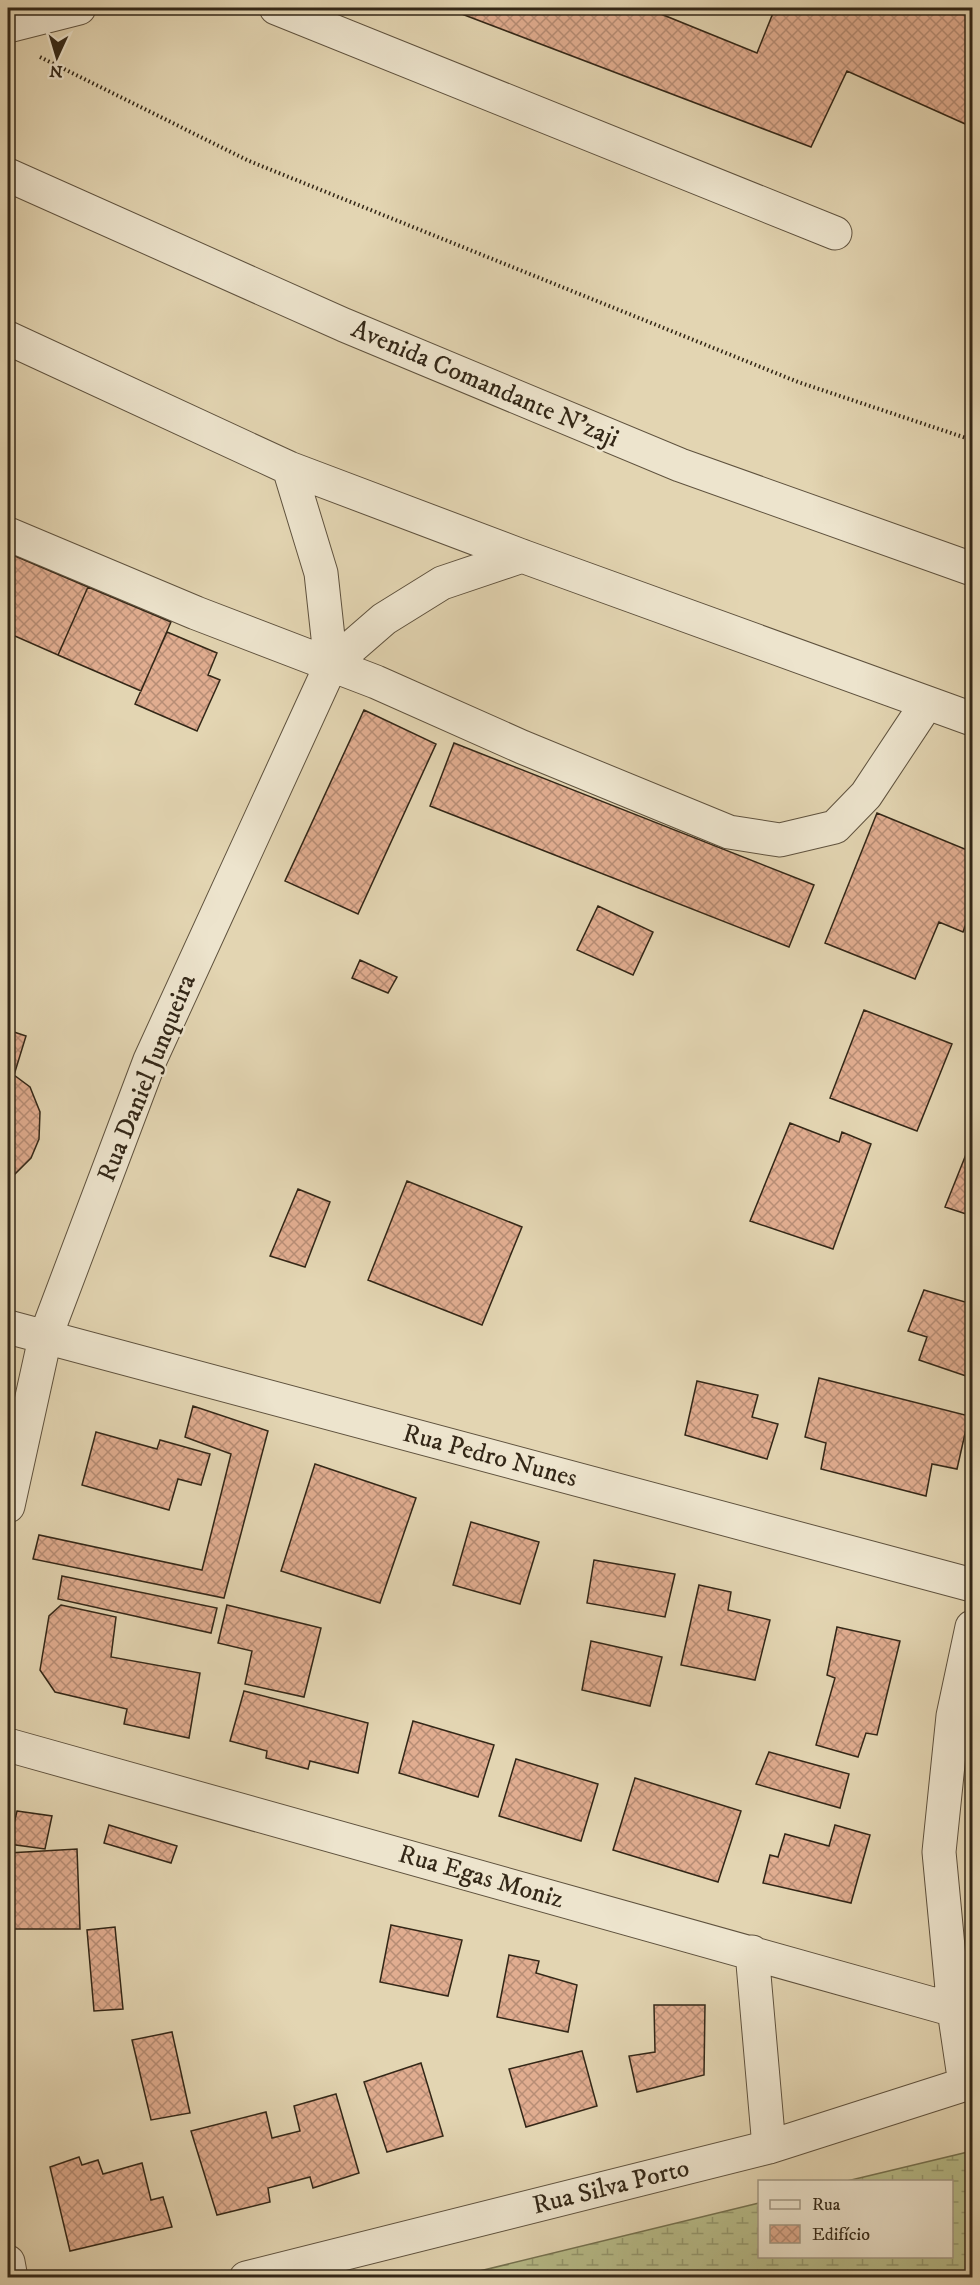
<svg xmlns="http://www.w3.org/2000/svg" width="980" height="2285" font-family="'IM FELL DW Pica',serif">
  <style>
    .wetland { fill: url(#wetland-marsh); stroke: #757250; stroke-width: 1.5 }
    .building { fill: url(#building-cross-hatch); stroke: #332717; stroke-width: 1.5 }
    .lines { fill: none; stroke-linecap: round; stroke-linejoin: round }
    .minor-casing { stroke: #5f523e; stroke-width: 35 }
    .path { stroke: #332717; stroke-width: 4; stroke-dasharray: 1.5 3; stroke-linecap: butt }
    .minor { stroke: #ede4cd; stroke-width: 33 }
    .labels { text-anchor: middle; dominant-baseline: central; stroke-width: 5; stroke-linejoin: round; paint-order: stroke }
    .street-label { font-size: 26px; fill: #332717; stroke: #ede4cd }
  </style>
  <defs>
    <pattern id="wetland-marsh" width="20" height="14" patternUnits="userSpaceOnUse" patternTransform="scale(1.5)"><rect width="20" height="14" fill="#b7bc89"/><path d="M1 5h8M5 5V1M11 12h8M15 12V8" fill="none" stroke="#95996f"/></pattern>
    <pattern id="building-cross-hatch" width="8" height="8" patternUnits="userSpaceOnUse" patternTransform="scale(1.5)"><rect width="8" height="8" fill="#e1ad90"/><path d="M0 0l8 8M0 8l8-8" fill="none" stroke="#b78d75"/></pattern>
  </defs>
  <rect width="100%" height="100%" fill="#e3d5b2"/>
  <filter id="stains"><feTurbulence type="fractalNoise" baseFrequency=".00333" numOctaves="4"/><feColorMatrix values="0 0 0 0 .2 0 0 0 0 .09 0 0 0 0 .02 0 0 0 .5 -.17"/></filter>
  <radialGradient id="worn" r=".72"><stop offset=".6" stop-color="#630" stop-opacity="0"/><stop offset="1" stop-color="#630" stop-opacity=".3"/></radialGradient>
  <path class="wetland" d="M972 2151V2277H455L759 2203 760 2256H952V2182L847 2181Z"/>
  <path class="building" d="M446 8H658L656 12 757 53 775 8H972V127L847 71 811 147Z
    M8 553 88 587 58 655 8 633Z
    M88 587 171 622 141 691 58 655Z
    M167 632 217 653 208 675 220 680 197 731 135 704Z
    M364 710 436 744 358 914 285 881Z
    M454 743 814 885 789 947 430 806Z
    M877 813 972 852V907L963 932 939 922 915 979 825 943Z
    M598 906 653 932 633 975 577 950Z
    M360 960 397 977 388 993 352 978Z
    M864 1010 952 1044 917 1131 830 1098Z
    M8 1030 26 1036 14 1075 30 1087 40 1112 39 1139 31 1158 8 1181Z
    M790 1123 839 1142 842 1132 871 1144 833 1249 750 1221Z
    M969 1147 972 1148V1216L945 1207Z
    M407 1181 522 1227 482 1325 368 1280Z
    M298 1189 330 1202 305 1267 270 1256Z
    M924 1290 972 1304V1367L969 1377 919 1360 927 1337 908 1331Z
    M819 1378 969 1416 957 1469 932 1464 926 1496 821 1469 826 1443 805 1437Z
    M697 1381 758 1395 752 1417 778 1424 767 1459 685 1435Z
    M193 1406 268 1431 224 1598 33 1559 39 1535 202 1570 231 1454 185 1437Z
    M96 1432 157 1449 160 1440 210 1454 201 1485 178 1479 169 1510 82 1485Z
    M315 1464 416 1498 380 1603 281 1571Z
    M471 1522 539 1542 520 1604 453 1585Z
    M594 1560 675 1574 665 1617 587 1603Z
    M62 1576 217 1608 211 1633 58 1599Z
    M699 1585 731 1592 728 1610 770 1620 755 1680 681 1665Z
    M61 1605 116 1617 111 1657 200 1673 189 1738 124 1724 127 1709 55 1692 40 1670 49 1616Z
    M227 1605 321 1628 304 1697 245 1684 252 1651 218 1643Z
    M837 1627 900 1641 877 1735 866 1733 858 1757 816 1745 835 1678 827 1675Z
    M591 1641 662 1657 650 1706 582 1690Z
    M244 1691 368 1723 358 1773 310 1761 308 1769 266 1758 267 1751 230 1741Z
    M413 1721 494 1745 478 1797 399 1773Z
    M769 1752 849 1774 840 1808 756 1784Z
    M516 1759 598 1784 581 1841 499 1816Z
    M635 1778 741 1811 718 1882 613 1850Z
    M17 1811 52 1816 45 1849 9 1844Z
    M109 1825 177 1846 171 1863 104 1843Z
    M835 1825 870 1835 851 1903 763 1883 770 1855 778 1857 785 1834 829 1846Z
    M77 1849 80 1929H8V1853Z
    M391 1925 462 1940 448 1996 380 1982Z
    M115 1927 123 2009 94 2011 87 1930Z
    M509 1955 539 1961 536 1973 577 1985 568 2032 497 2017Z
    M654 2005H705L704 2075 637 2092 629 2056 655 2052Z
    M172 2032 190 2113 151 2120 132 2040Z
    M582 2051 597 2106 526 2127 509 2069Z
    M421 2063 443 2136 387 2152 364 2082Z
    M336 2094 359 2173 313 2188 310 2177 268 2188 270 2202 217 2215 191 2131 266 2112 272 2138 300 2131 294 2106Z
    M79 2157 82 2165 98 2160 103 2174 142 2163 151 2200 163 2197 172 2227 70 2251 50 2167Z"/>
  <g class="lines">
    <g class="minor-casing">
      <path id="minor" d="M276 8 835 233
        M12 25 79 8
        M8 175 344 325 680 465 972 569
        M8 338 289 468 522 556 972 719
        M289 468 321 573 331 665
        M8 534 196 613 376 682 522 747 729 832 780 840 835 827 866 795 927 703
        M8 1327 972 1585
        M8 1506 45 1338 150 1060 331 665 384 619 442 583 522 556
        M8 1745 954 2010
        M752 1952 769 2147
        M965 2084 954 2010 939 1852 953 1716 972 1627
        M8 2262 11 2278
        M246 2278 769 2147 972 2082"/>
    </g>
    <path class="path" d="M40 57 249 161 798 382 972 440"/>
    <use href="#minor" class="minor"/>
  </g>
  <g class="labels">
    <g class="street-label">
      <text transform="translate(485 384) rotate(23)">Avenida Comandante N'zaji</text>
      <text transform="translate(147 1078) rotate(-68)">Rua Daniel Junqueira</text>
      <text transform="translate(490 1456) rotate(15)">Rua Pedro Nunes</text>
      <text transform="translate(481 1877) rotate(16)">Rua Egas Moniz</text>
      <text transform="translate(611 2187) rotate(-14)">Rua Silva Porto</text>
    </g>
  </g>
  <rect width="980" height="2285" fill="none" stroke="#e3d5b2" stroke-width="30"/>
  <rect x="9" y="9" width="962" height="2267" fill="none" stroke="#332717" stroke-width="3"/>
  <rect x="15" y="15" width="950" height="2255" fill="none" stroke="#332717" stroke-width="1.5"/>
  <rect x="758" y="2180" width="195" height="78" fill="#ede4cd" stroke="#a39884" stroke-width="1.5"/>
  <rect x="770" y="2200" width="30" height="9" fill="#ede4cd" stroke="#a39884" stroke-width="1.5"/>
  <text x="812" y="2210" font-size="18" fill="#332717">Rua</text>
  <rect x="770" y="2225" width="30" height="18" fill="url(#building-cross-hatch)" stroke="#a39884" stroke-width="1.5"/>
  <text x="812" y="2240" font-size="18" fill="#332717">Edifício</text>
  <g transform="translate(57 57) rotate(184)" stroke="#ede4cd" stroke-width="4.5" paint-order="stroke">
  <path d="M0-4.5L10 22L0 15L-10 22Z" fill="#332717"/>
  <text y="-9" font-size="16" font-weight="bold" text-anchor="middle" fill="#332717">N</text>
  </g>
  <rect width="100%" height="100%" filter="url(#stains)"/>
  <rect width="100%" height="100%" fill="url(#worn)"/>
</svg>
